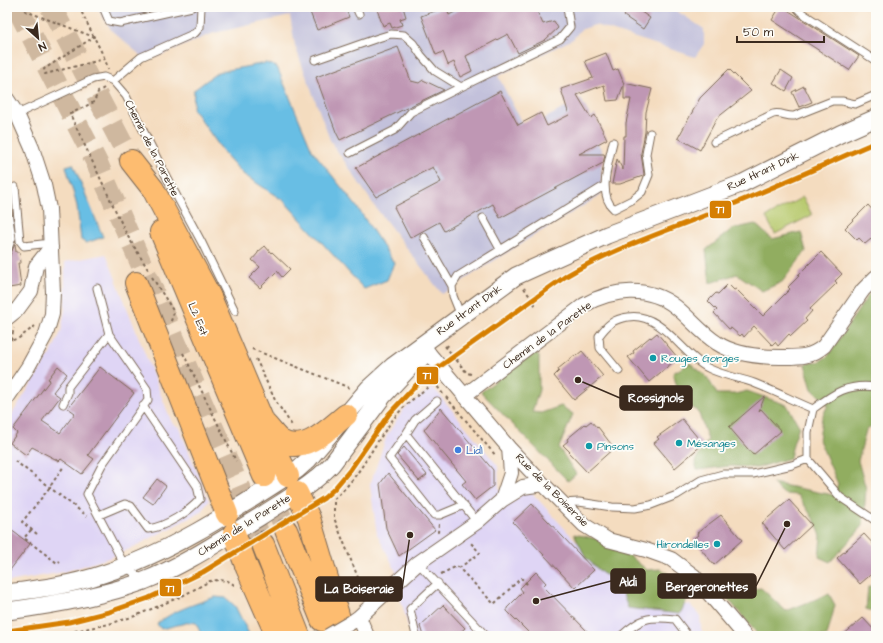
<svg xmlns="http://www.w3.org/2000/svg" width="883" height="643" font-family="'Architects Daughter',sans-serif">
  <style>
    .built { fill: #dfd5f5 }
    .industrial { fill: #c3c1db }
    .green { fill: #b7c96d; stroke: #797a46 }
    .forest { fill: #91ad60; stroke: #666c3f }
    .water { fill: #67bee4; stroke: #517481 }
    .building { fill: #bf97b4 }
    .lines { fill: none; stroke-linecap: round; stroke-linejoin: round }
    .motorway-tunnel { stroke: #cfb89f; stroke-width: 22; stroke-dasharray: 22 11; stroke-linecap: butt }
    .service-casing { stroke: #7c6856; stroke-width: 9 }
    .minor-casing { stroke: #7c6856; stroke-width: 16 }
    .tertiary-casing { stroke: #7c6856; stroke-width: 19 }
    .motorway-casing { stroke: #7c6856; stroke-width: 24 }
    .path { stroke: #7c6856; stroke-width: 2; stroke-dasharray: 3 3; stroke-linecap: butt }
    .service { stroke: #fff; stroke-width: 7 }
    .minor { stroke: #fff; stroke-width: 14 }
    .tertiary { stroke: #fff; stroke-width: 17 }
    .motorway { stroke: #fdbc70; stroke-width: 22 }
    .tram { stroke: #3b2a1e; stroke-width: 1 }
    .minor-bridge-casing { stroke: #7c6856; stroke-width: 16; stroke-linecap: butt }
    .path-bridge { stroke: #7c6856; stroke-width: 2; stroke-dasharray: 3 3; stroke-linecap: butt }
    .minor-bridge { stroke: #fff; stroke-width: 14 }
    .tram-1-casing { stroke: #fdfcf7; stroke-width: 8 }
    .tram-1 { stroke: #d67f04; stroke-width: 5 }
    .culture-dot { fill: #0f9aa8; stroke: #fdfcf7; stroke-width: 1.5 }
    .shop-dot { fill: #3f7fe0; stroke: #fdfcf7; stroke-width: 1.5 }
    .labels { text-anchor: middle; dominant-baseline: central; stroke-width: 3.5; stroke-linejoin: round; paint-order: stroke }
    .street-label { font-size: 11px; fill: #3b2a1e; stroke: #fdfcf7 }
    .culture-label { font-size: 11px; fill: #0d838f; stroke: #fdfcf7; text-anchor: start }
    .shop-label { font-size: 11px; fill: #366cbe; stroke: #fdfcf7; text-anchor: start }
    .leader { fill: none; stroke: #3b2a1e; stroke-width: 1.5 }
    .callout-dot { fill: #3b2a1e; stroke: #fdfcf7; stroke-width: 1.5 }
    .callout { fill: #3b2a1e; stroke: #3b2a1e; stroke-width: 1.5 }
    .callout-label { font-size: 12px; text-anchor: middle; font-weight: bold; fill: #fff }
    .line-badge { stroke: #fdfcf7; stroke-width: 1.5 }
    .badge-label { font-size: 11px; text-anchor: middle; font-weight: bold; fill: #fff }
  </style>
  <rect width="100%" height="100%" fill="#fdfcf7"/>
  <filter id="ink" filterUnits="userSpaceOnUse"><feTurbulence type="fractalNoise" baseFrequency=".025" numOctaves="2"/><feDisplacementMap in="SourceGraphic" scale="8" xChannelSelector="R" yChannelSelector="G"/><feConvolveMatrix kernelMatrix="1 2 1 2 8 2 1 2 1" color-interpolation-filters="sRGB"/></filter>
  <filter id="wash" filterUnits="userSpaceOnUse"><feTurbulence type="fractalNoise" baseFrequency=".012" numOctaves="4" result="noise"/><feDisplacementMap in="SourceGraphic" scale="16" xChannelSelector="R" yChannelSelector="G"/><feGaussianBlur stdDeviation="0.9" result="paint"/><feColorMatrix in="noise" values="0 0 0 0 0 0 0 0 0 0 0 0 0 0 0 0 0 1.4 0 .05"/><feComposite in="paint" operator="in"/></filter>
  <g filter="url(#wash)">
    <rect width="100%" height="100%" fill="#f4dcbf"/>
    <path class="built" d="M106 254 172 423 179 427 209 501 201 512 130 549 109 558 64 572 7 582V422L51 353 61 332 65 309V262Z
      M433 387 498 466 499 489 511 503 522 494 532 493 635 605 662 602 690 605 700 615 701 629 704 636H411L395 579 396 571 377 534 370 485 387 435 404 409Z
      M110 631 113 636H80Z"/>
    <path class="industrial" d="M97 7H671L704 29V44L695 57 595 25 580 30 573 39 498 76 525 129 581 99 591 117 595 115 598 144 602 151 601 195 525 241 442 294 376 208 330 140 295 46 290 16 214 33 144 62 139 54 112 31Z"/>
    <path class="green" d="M803 197 812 215 775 234 766 217Z"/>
    <path class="forest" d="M755 224 772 239 801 232 806 251 782 282 762 291 737 274 710 283 706 250 732 229Z
      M876 287V425L866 430 858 461 866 489 863 526 830 562 819 557 821 536 816 523 798 495 784 494 772 483 833 495 838 484 819 440 822 417 828 405 812 389 805 364 820 361 828 356 867 297Z
      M535 352 539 356V390L532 412 541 413 561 406 573 414 559 448 576 474 568 481 481 392Z
      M690 363 707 377 717 394H735L747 391 787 405 799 426 793 444 790 458 757 468 730 466 697 470 695 461 708 440 698 411 681 401 673 373Z
      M574 534 597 539 624 551 647 570 660 569 676 578 689 595 680 614 628 608 618 581 602 573 586 558Z
      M876 584V612L866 609 868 587Z
      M761 588 786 611 829 594 835 605 827 636H759L724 594Z"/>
    <path class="water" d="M266 63 277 67 312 150 357 207 394 263 387 280 364 289 284 201 243 174 225 154 193 109 194 90 218 72Z
      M73 164 103 237 86 243 81 240 77 206 66 166Z
      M215 597 226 598 235 606 250 636H196L201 634 196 623 190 622 161 629 157 624C173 610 196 604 215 597Z"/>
    <g id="blocks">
      <path class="building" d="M308 7H345L349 17 317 30Z
        M376 7H403L406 17 400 19 402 25 392 28 390 23 383 26Z
        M446 7 449 15 465 7H535L543 24 554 21 558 28 545 40 518 53 508 34 466 56 472 71 460 77 454 62 448 65 443 52 436 55 421 16Z
        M630 7H634L650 18 643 29 624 16Z
        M780 7H783L859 56 849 70 772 20Z
        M398 47 411 81 419 83 423 80 444 90 340 140 336 132 316 77Z
        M606 53 613 71 618 69 624 84 618 100 607 101 604 85 577 95 591 118 595 115 607 139 579 154H604L605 156 603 163 500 218 493 204 444 231 439 222 410 238 394 207 441 182 433 167 376 197 356 168 500 91 518 125 541 113 547 126 569 115 561 89 593 78 585 61Z
        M729 69 751 91 717 118 700 150 678 138 700 98Z
        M781 70 793 78 786 91 773 83Z
        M624 83 652 89 646 112 645 132 641 153 644 174 643 176 620 184H612L617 159 623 170 624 136H626V123L631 99H624Z
        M804 86 812 102 799 107 792 92Z
        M868 205 876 214V244L871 239 865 244 859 238 857 240 845 228Z
        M15 244 16 252H20L21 263H18L21 286 9 288 7 265 10 255Z
        M265 246 271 253 272 252 290 269 282 277 277 271 260 288 249 278 260 267 252 260 258 253V252Z
        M821 252 842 274 835 281 837 283 810 309 812 311 805 319 807 321 791 336 789 334 778 346 775 342 772 345 754 326 744 337 742 334 740 336 731 328 729 329 714 313 717 310 708 301 716 293 718 294 728 284 734 290 736 289 763 316 790 289 788 287 799 276 798 275Z
        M657 333 678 358 649 382 628 357 634 353 633 351 650 337 651 338Z
        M582 351 603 376 574 400 554 376 559 371 558 369 575 355 576 356Z
        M58 366 67 374 53 392 60 397 42 421 60 433 75 413 68 408 100 367 134 393 88 455 94 459 82 474 61 459 59 461 32 447 26 455 10 443 17 433 13 429 50 380 48 379Z
        M765 396 759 411 761 409 781 431 753 455 729 427Z
        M441 408 493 470V486L475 500 462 484 466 481 424 430Z
        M682 419 703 444 675 468 654 443 659 439 657 437Z
        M591 421 597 428 598 427 614 448 587 472 569 453 570 452 563 445 568 441 567 439 585 424 586 425Z
        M404 447 427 475 419 481 397 455Z
        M388 473 435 530 399 556 386 528 380 484Z
        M157 479 166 486 153 504 143 497Z
        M789 500 812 525 785 550 762 523Z
        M532 504 594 570 575 588 513 522Z
        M721 515 742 540 714 565 693 539 698 535 697 533Z
        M7 527 30 544 7 574Z
        M864 534 876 547V570L860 584 837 558Z
        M536 572 546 583 543 586 587 631 582 636H532L507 611V608L523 592 520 588Z
        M443 605 465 628 456 636H423L420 626Z
        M863 618 876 632V636H842Z"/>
    </g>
  </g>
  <g filter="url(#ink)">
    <use href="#blocks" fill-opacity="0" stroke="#7c6856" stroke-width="1"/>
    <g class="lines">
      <path class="motorway-tunnel" d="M17 7 97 163 241 492 263 544
        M51 7 131 161
        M264 476 286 530"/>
      <g class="service-casing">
        <path id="service" d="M103 7 109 21 120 23 192 7
          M356 7 359 14
          M796 7 802 13 876 61
          M315 60 378 38 391 34 404 35 413 43 421 55 435 71 461 87 560 39 570 27 567 7
          M113 81 141 57 195 33 200 27 201 7
          M17 114 93 79 104 77 113 81 126 96 168 180 202 243 235 311
          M613 142C609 161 597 195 614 209L632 200 642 192 649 175 646 154 650 133
          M714 142 773 114C781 112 787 117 794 116L832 101H842L855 104 876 95
          M350 153 395 130 411 112 461 87
          M15 187 20 241 24 246 51 243
          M7 206 12 238 7 251
          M483 218 500 249
          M424 237 452 286
          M97 288 109 334 147 389 148 400 102 465 87 494 125 566 143 580
          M461 316 453 296 452 286 458 276 604 186
          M619 371 600 348 599 336C607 325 613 319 628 317 662 311 683 357 710 369 725 376 740 378 754 383 774 391 794 401 813 409 834 393 848 383 876 387
          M63 404 68 393V387L109 334
          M406 434 415 420 437 401
          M808 459 840 497 876 521
          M562 503 579 502 612 507 635 508 651 505 677 495 701 480 723 474H753L792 465 808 459V432L813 409
          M464 505 440 515H434L389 458 406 434 477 522
          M99 515 125 504 131 506 148 529C165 527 189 512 200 499L197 486 143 406
          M418 563 486 636
          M416 636 410 609 438 583
          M621 636C641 618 648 616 675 619L688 636"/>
      </g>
      <g class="minor-casing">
        <path id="minor" d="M7 99 17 114 32 148 44 185 49 209 53 292 52 314 46 334 28 367 7 398
          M7 318 17 310 31 291 36 266 51 247
          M421 344 509 448 543 484 584 525 608 540 646 550 671 559 694 576 745 636
          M464 396 584 305C612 289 649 285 676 307 690 318 701 333 717 343 735 355 759 357 781 357 798 357 810 358 824 346L863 290 876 277
          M502 500 511 473 509 448
          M359 617 367 636
          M352 622 359 617 418 563 477 522 502 500 523 487 543 484"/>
      </g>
      <g class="tertiary-casing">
        <path id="tertiary" d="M7 593C39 589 71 585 103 574 174 551 236 509 298 469L308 460 369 388 393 366 516 276 607 235 743 183 840 134 876 118
          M7 611C53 605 100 597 144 581 185 565 223 539 261 516 285 500 312 486 332 464L383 396 410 367 427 353"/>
      </g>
      <g class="motorway-casing">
        <path id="motorway" d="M131 161 153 189 210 297 262 419 269 439 288 476
          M161 232 264 476
          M136 283 227 514
          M266 425C271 430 275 437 281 441 304 455 330 428 346 415
          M297 493 309 518 338 615
          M286 530 322 620
          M234 533 247 568 277 636
          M263 544 299 636"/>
      </g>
      <path class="path" d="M26 7 23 10 94 37 44 69 45 74 105 59 108 69
        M79 7 105 59
        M104 88 98 92 94 102 70 114 127 235 149 271
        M152 277 174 312 170 324
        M524 288 535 304 533 306
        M11 340 14 328
        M7 342 19 338 35 326
        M445 346 467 373 471 374
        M446 347 450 344
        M252 349 350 388
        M183 353 236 461
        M256 359 275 400 293 427
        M456 361 460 358
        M434 382 443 394
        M446 397 496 456
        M15 461 87 516
        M439 524 438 532 439 533
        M31 530 24 538 57 563 60 561
        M37 534 22 522 47 491 64 466
        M459 568 480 553 470 542
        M441 574 457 566 494 604 521 578 529 586
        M365 595 334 518V499C360 476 370 451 389 425 401 407 419 394 436 381
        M51 636 109 624 135 616 182 596 210 581 218 580 228 581 236 586"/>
      <use href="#service" class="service"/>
      <use href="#minor" class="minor"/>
      <use href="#tertiary" class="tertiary"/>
      <use href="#motorway" class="motorway"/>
      <path class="tram" d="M260 532 290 520"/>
      <g class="minor-bridge-casing">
        <path id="minor-bridge" d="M328 636 352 622"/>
      </g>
      <path class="path-bridge" d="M308 636 317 631"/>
      <use href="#minor-bridge" class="minor-bridge"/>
      <g class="tram-1-casing">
        <path id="tram-1" d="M7 631 69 622 109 612 149 598 203 572 324 498 334 489 350 470 389 414 421 380 566 276C612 249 662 233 711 213 767 191 821 166 876 142"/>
      </g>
      <use href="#tram-1" class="tram-1"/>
    </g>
  </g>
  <g class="culture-dot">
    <circle cx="653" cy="358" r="4"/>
    <circle cx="679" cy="443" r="4"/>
    <circle cx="589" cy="446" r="4"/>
    <circle cx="717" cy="544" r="4"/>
  </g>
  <circle class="shop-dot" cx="458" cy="450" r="4"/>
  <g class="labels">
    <g class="street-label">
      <text transform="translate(152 148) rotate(63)">Chemin de la Parette</text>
      <text transform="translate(763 171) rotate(-25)">Rue Hrant Dink</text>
      <text transform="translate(469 310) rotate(-36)">Rue Hrant Dink</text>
      <text transform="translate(198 319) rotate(67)">L2 Est</text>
      <text transform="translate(547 335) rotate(-36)">Chemin de la Parette</text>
      <text transform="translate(552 490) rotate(45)">Rue de la Boiseraie</text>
      <text transform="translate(244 525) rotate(-32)">Chemin de la Parette</text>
    </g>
    <g class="culture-label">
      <text x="661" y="358">Rouges Gorges</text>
      <text x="687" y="443">Mésanges</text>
      <text x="597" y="446">Pinsons</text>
      <text x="709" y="544" text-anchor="end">Hirondelles</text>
    </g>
    <g class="shop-label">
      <text x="466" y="450">Lidl</text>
    </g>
  </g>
  <path class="leader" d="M578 380L620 398M536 601L611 581M787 524L756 586M410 535L402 589"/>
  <g class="callout-dot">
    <circle cx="578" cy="380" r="4"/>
    <circle cx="536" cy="601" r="4"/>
    <circle cx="787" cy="524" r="4"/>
    <circle cx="410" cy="535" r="4"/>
  </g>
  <g class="callout">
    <rect x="620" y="386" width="72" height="24" rx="4"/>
    <rect x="611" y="569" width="34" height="24" rx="4"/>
    <rect x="658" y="574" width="98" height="24" rx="4"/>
    <rect x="316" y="577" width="86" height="24" rx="4"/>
  </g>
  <g class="callout-label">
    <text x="656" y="402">Rossignols</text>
    <text x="628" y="586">Aldi</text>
    <text x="707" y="591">Bergeronettes</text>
    <text x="359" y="593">La Boiseraie</text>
  </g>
  <g class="line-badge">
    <rect x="709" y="200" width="23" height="19" rx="4" fill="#d67f04"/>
    <rect x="416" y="366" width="23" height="19" rx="4" fill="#d67f04"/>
    <rect x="159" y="578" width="23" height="19" rx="4" fill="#d67f04"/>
  </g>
  <g class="badge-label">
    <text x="720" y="213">T1</text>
    <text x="427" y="379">T1</text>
    <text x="170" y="592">T1</text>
  </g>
  <rect width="883" height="643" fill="none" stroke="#fdfcf7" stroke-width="24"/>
  <g transform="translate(38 38) rotate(153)" stroke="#fdfcf7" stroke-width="3" paint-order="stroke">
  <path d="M0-3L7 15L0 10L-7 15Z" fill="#3b2a1e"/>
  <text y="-6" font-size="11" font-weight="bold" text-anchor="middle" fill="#3b2a1e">N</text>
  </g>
  <path d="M737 36v6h87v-6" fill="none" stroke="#3b2a1e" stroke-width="2"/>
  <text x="743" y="36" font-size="12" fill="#3b2a1e" stroke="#fdfcf7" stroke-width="3" paint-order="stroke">50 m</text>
</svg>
